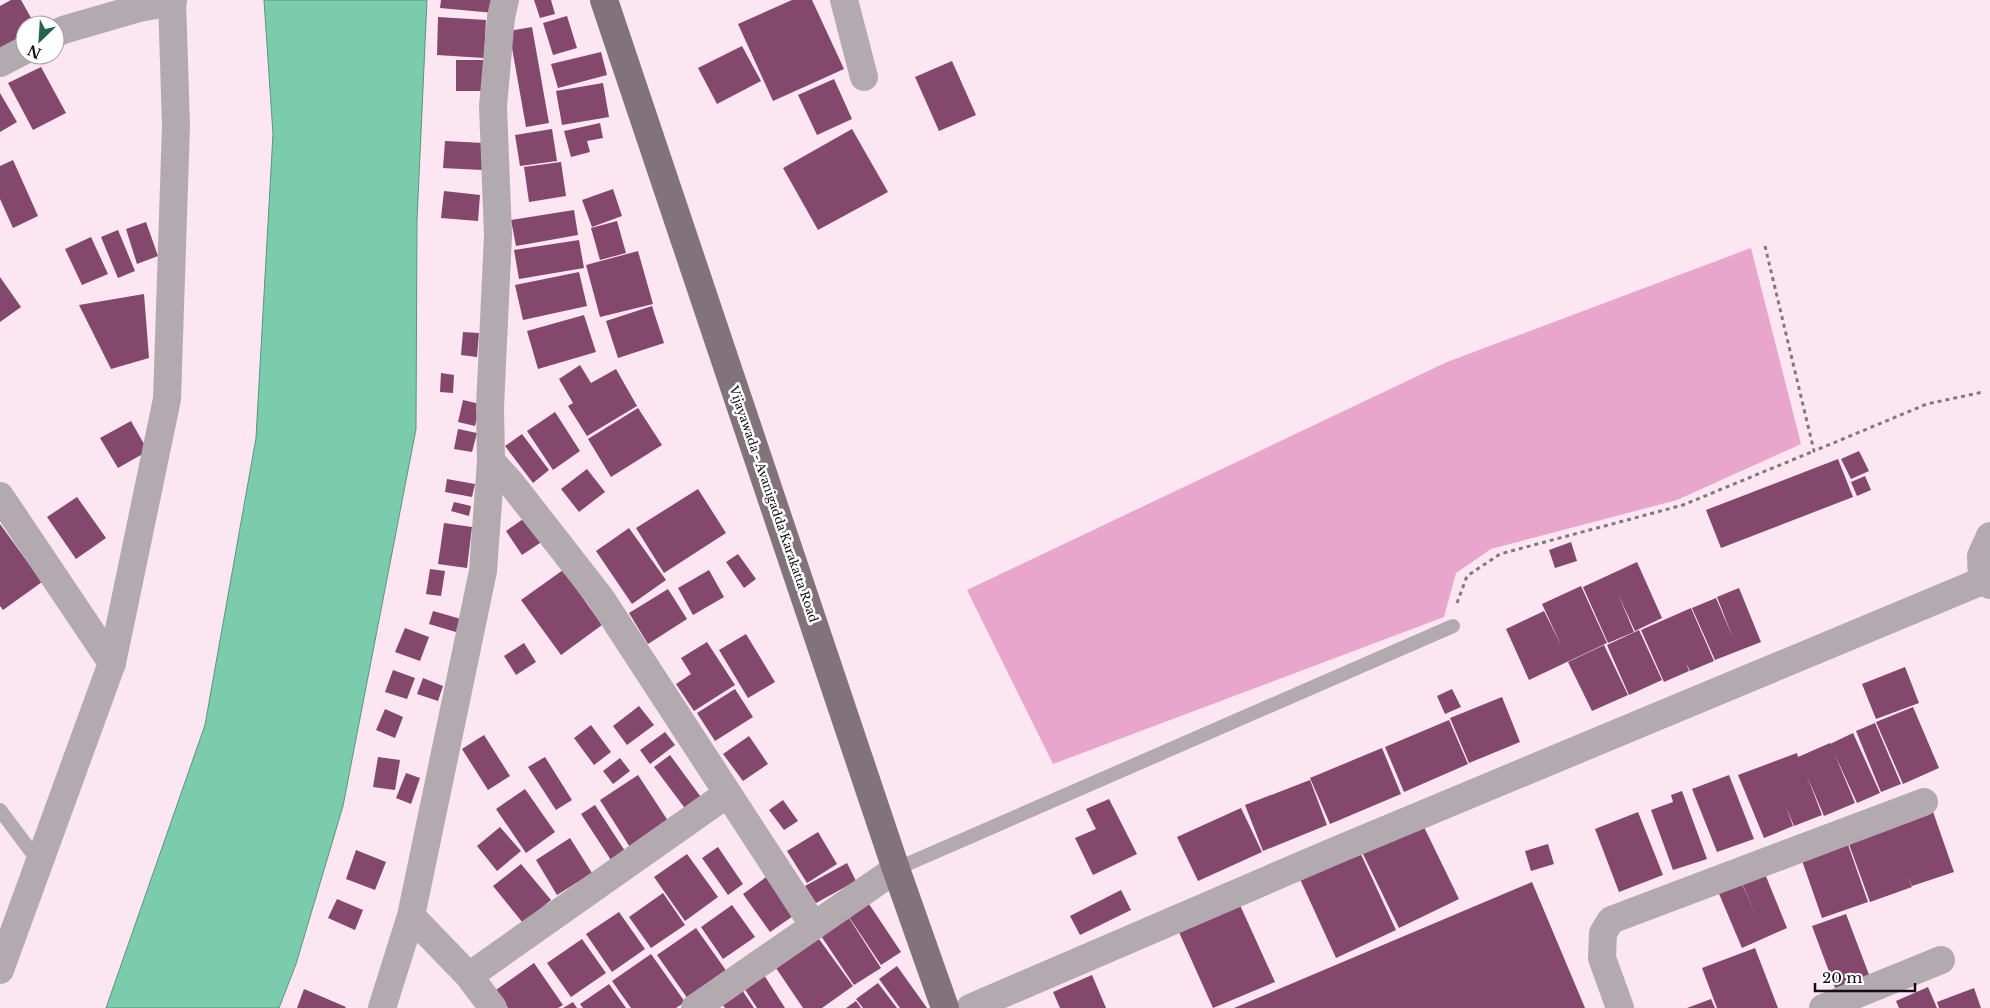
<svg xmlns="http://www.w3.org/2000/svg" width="1990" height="1008" font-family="'Libre Baskerville',serif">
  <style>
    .green { fill: #e9a6cc }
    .water { fill: #7bccac; stroke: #5c937e }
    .building { fill: #83486c }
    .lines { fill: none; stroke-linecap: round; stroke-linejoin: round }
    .path { stroke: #84767e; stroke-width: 3; stroke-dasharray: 4 4; stroke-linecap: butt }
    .service { stroke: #b3aaaf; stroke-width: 14 }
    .minor { stroke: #b3aaaf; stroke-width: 28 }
    .tertiary { stroke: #b3aaaf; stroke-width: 28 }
    .primary { stroke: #82737b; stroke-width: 28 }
    .labels { text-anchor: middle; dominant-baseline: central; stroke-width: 5; stroke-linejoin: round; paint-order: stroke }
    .street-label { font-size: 12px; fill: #140d11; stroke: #fff }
  </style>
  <rect width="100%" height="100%" fill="#fbe6f2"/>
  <path class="green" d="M1751 248 1801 444 1677 500 1491 549 1456 573 1444 617 1053 764 967 590 1447 362Z"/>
  <path class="water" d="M264 0H427L417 220 416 429 343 806 296 964 279 1008H106L205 725 256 438 273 134Z"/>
  <path class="building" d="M11 0H21L35 25H25V35L0 49V6Z
    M441 0H495L494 13 440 8Z
    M534 0H551L555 14 540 18Z
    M792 0H812L844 69 773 101 738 24Z
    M567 16 577 48 553 55 543 23Z
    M438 17 486 20 484 58 437 55Z
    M532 27 549 123 526 127 509 31Z
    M742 46 761 81 717 104 698 68Z
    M601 52 607 75 558 88 551 64Z
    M456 60H484V91H456Z
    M952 61 976 115 939 131 915 77Z
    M41 67 66 113 33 130 8 83Z
    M834 79 852 119 817 135 798 95Z
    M603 83 609 117 562 125 556 91Z
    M0 93 17 122 0 132Z
    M600 123 603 138 587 141 590 152 571 157 564 131Z
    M552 129 557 161 520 166 515 135Z
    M852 129 888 192 818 230 783 168Z
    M445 141 484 143 482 170 443 168Z
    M13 160 38 216 13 228 0 199V166Z
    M561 162 566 196 529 202 524 167Z
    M613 189 622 216 592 227 582 200Z
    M444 191 480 195 478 221 441 218Z
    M574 210 578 235 516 246 511 220Z
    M617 221 626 253 600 260 591 228Z
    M146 222 158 256 137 264 126 229Z
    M118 230 135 271 118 278 101 237Z
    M91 237 108 274 82 285 65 249Z
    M579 240 584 268 519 279 514 250Z
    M638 251 653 304 600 317 586 265Z
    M579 272 587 306 523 320 515 285Z
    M0 277 21 307 0 322Z
    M144 294 149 358 111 369 79 305Z
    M652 306 664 343 618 358 606 321Z
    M584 315 596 352 538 369 527 331Z
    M463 332 479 333 477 357 461 355Z
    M580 365 591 383 616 369 637 406 587 436 568 406 573 403 559 379Z
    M441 373 454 375 453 393 440 392Z
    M463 400 480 404 475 426 458 422Z
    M638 408 662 445 611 477 588 439Z
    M555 412 580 451 553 470 527 431Z
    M131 421 148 451 118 468 100 438Z
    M458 429 477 433 472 452 454 449Z
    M522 434 549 470 533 483 505 446Z
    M1859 451 1869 471 1851 479 1841 459Z
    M1838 459 1853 497 1721 548 1706 510Z
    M587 469 605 492 579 512 561 489Z
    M1865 476 1871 490 1857 496 1851 482Z
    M447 479 475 484 472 497 445 492Z
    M698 489 726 533 664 573 636 528Z
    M77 497 106 538 76 559 47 517Z
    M454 502 471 506 469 516 451 511Z
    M526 517 543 541 522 555 506 531Z
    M444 523 472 527 467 568 438 564Z
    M0 524 42 582 3 610 0 606Z
    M629 528 666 580 632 604 596 551Z
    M1571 542 1577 561 1555 568 1549 550Z
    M738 554 756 579 744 588 726 562Z
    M1637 562 1662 618 1635 631 1618 594 1634 632 1608 643 1583 587Z
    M430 569 445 571 441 596 426 594Z
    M563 570 602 625 561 655 521 600Z
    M709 570 724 597 693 615 678 588Z
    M1581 586 1607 643 1529 680 1506 629 1544 611 1562 647 1542 604Z
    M1739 588 1761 642 1715 660 1692 608 1716 598 1733 638 1717 597Z
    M668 589 687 619 648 644 629 613Z
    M1691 608 1714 661 1690 671 1686 663 1689 671 1664 682 1641 630Z
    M433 611 461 619 456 632 429 624Z
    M405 628 429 637 420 661 395 652Z
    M1639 630 1662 680 1629 695 1607 645Z
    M746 634 775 682 748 698 719 650Z
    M707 642 735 685 694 711 676 684 691 674 681 658Z
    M524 643 536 662 516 675 504 656Z
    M1604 645 1628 695 1592 711 1568 662Z
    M1905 667 1919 703 1876 719 1862 684Z
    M393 670 415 678 407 699 385 692Z
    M423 678 443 686 438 701 417 694Z
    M735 689 753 717 715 741 697 713Z
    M1452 689 1461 707 1445 714 1437 696Z
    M1502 697 1520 742 1469 763 1450 718Z
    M639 706 654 725 627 745 613 726Z
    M1913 707 1939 768 1903 784 1876 722Z
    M385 709 403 717 395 738 376 730Z
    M1449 720 1468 764 1404 792 1385 747Z
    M1875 723 1901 784 1881 792 1856 731Z
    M591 725 611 752 594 765 574 738Z
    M665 732 675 745 650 764 640 750Z
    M1853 733 1880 793 1857 803 1830 744Z
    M484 735 510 776 488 790 462 749Z
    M749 736 768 764 743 781 723 754Z
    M1830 743 1855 803 1824 816 1807 776 1822 815 1794 826 1786 807 1793 826 1764 838 1738 775 1797 753 1798 757Z
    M1382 748 1401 794 1330 824 1310 778Z
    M670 755 703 800 687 811 654 767Z
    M378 757 400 760 395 790 373 787Z
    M545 757 572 800 556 810 528 767Z
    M620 758 630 771 613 784 603 771Z
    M406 773 420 778 411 804 396 798Z
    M638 775 672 827 633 852 600 800Z
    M1729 775 1754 839 1717 852 1692 789Z
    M1310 780 1327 825 1263 851 1245 805Z
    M525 789 555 832 526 853 496 809Z
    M1682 791 1707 859 1673 870 1651 810 1673 802 1671 795Z
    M1109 799 1137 854 1093 875 1075 838 1096 829 1086 809Z
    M783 800 798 821 784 830 769 810Z
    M595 805 625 851 611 860 581 814Z
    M1931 806 1954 872 1912 886 1908 877 1912 887 1870 902 1846 836Z
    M1241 808 1262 852 1198 881 1177 837Z
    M1638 812 1663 875 1619 892 1595 829Z
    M1422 823 1459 899 1399 928 1362 852Z
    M500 827 521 851 497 871 477 846Z
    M818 832 837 864 807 883 787 851Z
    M1845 836 1868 902 1822 918 1799 852Z
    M570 838 592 873 557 895 536 860Z
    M1548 844 1554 864 1531 871 1525 851Z
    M718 847 743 884 728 895 702 858Z
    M356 850 386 862 375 890 346 879Z
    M1359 850 1396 930 1336 958 1299 877Z
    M687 854 718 897 685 921 654 877Z
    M847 863 856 881 816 903 805 886Z
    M521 864 551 900 523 923 493 886Z
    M1763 869 1787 928 1742 948 1717 889 1740 879 1757 918 1740 878Z
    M769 875 796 914 770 932 743 894Z
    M1532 882 1585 1008H1234Z
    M1121 890 1131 910 1080 935 1070 916Z
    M663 893 685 925 651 948 629 917Z
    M337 899 363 910 355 930 328 918Z
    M1239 903 1275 982 1213 1008 1178 930Z
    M869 904 901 952 881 965 849 917Z
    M732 905 755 937 723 959 701 927Z
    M619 912 645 949 612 972 586 934Z
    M1846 914 1871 980 1837 993 1812 926Z
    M849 918 881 968 854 985 821 936Z
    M696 928 732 979 693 1006 657 955Z
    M582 939 606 973 571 997 547 963Z
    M819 939 853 986 822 1008H803L776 968Z
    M1755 948 1778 1008H1717L1702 968Z
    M651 954 685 1002 676 1008H631L612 981Z
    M534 963 563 1005 558 1008H508L496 990Z
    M897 966 927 1008H900L879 979Z
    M764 975 785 1008H757L744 988Z
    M1092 975 1106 1008H1060L1053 992Z
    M878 983 897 1008H863L856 999Z
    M609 984 626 1008H583L580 1004Z
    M1928 987 1937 1008H1899L1896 1001Z
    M1974 988 1981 1008H1939L1937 1002Z
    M304 989 346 1007 345 1008H297Z
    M742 990 754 1008H725L722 1004Z
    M1711 999 1715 1008H1687Z
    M856 1001 861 1008H846Z
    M573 1002 577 1008H563Z"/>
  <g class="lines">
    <path class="path" d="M1765 246 1814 451 1927 404 1983 392
      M1457 603 1467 576 1500 554 1683 505 1814 451"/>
    <path class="service" d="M0 810 39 862
      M896 869 1453 626"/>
    <path class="minor" d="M844 0 864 77
      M55 34 63 30 139 8 173 2
      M0 63 25 50
      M491 461 511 483 600 597 814 926
      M0 496 112 663
      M1982 581 1981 556 1990 536
      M411 916 469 976 493 1008
      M469 976 727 794
      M382 1008 411 916 483 571 491 461 490 407 498 235 493 106 501 17 505 0
      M695 1008 896 869
      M970 1008 1337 850 1982 581 1990 585
      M1620 1008 1602 958 1603 933 1611 920 1924 802
      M1823 1008 1941 960"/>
    <path class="tertiary" d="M0 970 112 663 167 399 176 125 172 0"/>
    <path class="primary" d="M604 0 896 869 945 1008"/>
  </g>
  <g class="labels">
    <g class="street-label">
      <text transform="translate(774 504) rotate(71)">Vijayawada - Avanigadda Karakatta Road</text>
    </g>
  </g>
  <g transform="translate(40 40) rotate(205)"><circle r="24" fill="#ffffff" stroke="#a19ea0"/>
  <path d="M0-4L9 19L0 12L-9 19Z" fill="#26624d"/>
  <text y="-8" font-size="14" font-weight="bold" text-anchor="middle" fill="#140d11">N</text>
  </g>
  <path d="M1815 983v8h100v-8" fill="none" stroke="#140d11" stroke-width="2.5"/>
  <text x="1822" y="983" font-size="15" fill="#140d11" stroke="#ffffff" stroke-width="4" paint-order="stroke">20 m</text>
</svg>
